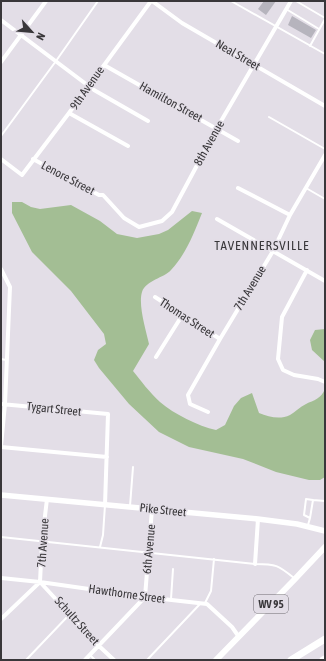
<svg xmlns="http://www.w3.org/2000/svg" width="326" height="661" font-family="'Asap Condensed',sans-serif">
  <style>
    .green { fill: #a3be94 }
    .building { fill: #b6b4bd }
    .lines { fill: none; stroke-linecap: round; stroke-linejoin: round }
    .service { stroke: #fff; stroke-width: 2 }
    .minor { stroke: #fff; stroke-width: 4 }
    .secondary { stroke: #fff; stroke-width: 5.5 }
    .primary { stroke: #fff; stroke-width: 6 }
    .motorway { stroke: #fff; stroke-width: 7 }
    .labels { text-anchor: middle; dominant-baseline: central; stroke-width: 3; stroke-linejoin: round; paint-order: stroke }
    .shield { fill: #e3dee7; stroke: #6c696e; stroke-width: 1 }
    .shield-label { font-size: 11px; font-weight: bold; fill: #39373a }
    .street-label { font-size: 12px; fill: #39373a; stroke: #e3dee7 }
    .neighbourhood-label { font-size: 13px; letter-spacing: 1px; fill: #39373a; stroke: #e3dee7 }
  </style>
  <rect width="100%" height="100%" fill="#e3dee7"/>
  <path class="green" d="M12 202H22L31 207 40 209 71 205 100 221 117 234 137 238 159 234 168 230 192 211 202 213C194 233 186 254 171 270 164 278 146 280 142 292 138 305 146 330 149 344L133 371C141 381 150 393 160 402 174 414 198 426 216 430L225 425 234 406 241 398 252 393 259 413C269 417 280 420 290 415 295 412 300 407 306 404 314 400 321 399 325 389V477L320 480H309L276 472 243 459 189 447 159 432 129 404 99 368 94 360 98 350 106 344 104 334 71 291 32 252 12 213Z
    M325 329V362L312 350 310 340 315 330Z"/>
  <path class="building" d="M264 1H276L266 15 258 9Z
    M292 16 316 30 311 38 288 25Z"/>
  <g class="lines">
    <path class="service" d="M231 1 325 54
      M296 1 325 18
      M286 9 319 29
      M310 46 325 19
      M269 117 325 149
      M1 136 56 61 98 1
      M306 188 325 199
      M1 359 6 360
      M313 500 325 501
      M130 506 133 467
      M308 525 310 518 313 500 306 499 304 515 310 518
      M1 537 255 564C276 564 278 565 294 578
      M100 547 103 535 105 505
      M171 599 173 569
      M205 603 211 591 214 559
      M90 655 95 660
      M26 660 69 615
      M147 660 200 604"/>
    <path class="minor" d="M152 1 182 23 325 106
      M1 20 94 90 148 121
      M1 62 46 1
      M104 65 238 141
      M69 113 128 146
      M1 159 22 175 69 113 151 1
      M33 159 99 195H103L124 218 139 227 162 221 172 212 217 128 291 1
      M238 188 290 215
      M217 219 325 281
      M1 269 10 287 5 404 1 446
      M307 270 282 317 278 359 283 370 294 375 318 379 325 382
      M155 297 220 339
      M156 357 183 314
      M1 404 108 414 105 505
      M208 412 190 404 188 395 220 339 273 251 290 215 325 155
      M1 447 107 457
      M255 564 258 519
      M1 578 40 582 145 597 207 604 232 627 239 637
      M40 582 99 646 114 660
      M1 619 40 582 42 541 47 499
      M85 660 145 597 152 509"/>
    <path class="secondary" d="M1 495 258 519 297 524 325 531"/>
    <path class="primary" d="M216 660 295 579 325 547"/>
    <path class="motorway" d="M291 660 325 639
      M323 660 325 659"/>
  </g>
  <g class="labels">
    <rect class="shield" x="254" y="595" width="34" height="18" rx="3"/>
    <g class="shield-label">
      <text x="271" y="604">WV 95</text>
    </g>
    <g class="street-label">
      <text transform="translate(238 55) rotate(30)">Neal Street</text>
      <text transform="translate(87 88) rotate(-55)">9th Avenue</text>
      <text transform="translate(171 102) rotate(29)">Hamilton Street</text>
      <text transform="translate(209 143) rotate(-61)">8th Avenue</text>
      <text transform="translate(68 178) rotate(28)">Lenore Street</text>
      <text transform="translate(250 288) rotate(-59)">7th Avenue</text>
      <text transform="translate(187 318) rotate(33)">Thomas Street</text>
      <text transform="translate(54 409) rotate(6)">Tygart Street</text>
      <text transform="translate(163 510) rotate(6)">Pike Street</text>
      <text transform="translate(43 543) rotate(-86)">7th Avenue</text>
      <text transform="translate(149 549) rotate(-85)">6th Avenue</text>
      <text transform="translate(127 594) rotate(8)">Hawthorne Street</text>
      <text transform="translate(77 621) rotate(48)">Schultz Street</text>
    </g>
    <g class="neighbourhood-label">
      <text x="262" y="245">TAVENNERSVILLE</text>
    </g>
  </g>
  <rect width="326" height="661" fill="none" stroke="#39373a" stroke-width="4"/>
  <g transform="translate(32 32) rotate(117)" stroke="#e3dee7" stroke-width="3" paint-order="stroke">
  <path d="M0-3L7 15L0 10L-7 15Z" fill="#39373a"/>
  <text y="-6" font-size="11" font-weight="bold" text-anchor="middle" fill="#39373a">N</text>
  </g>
</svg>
